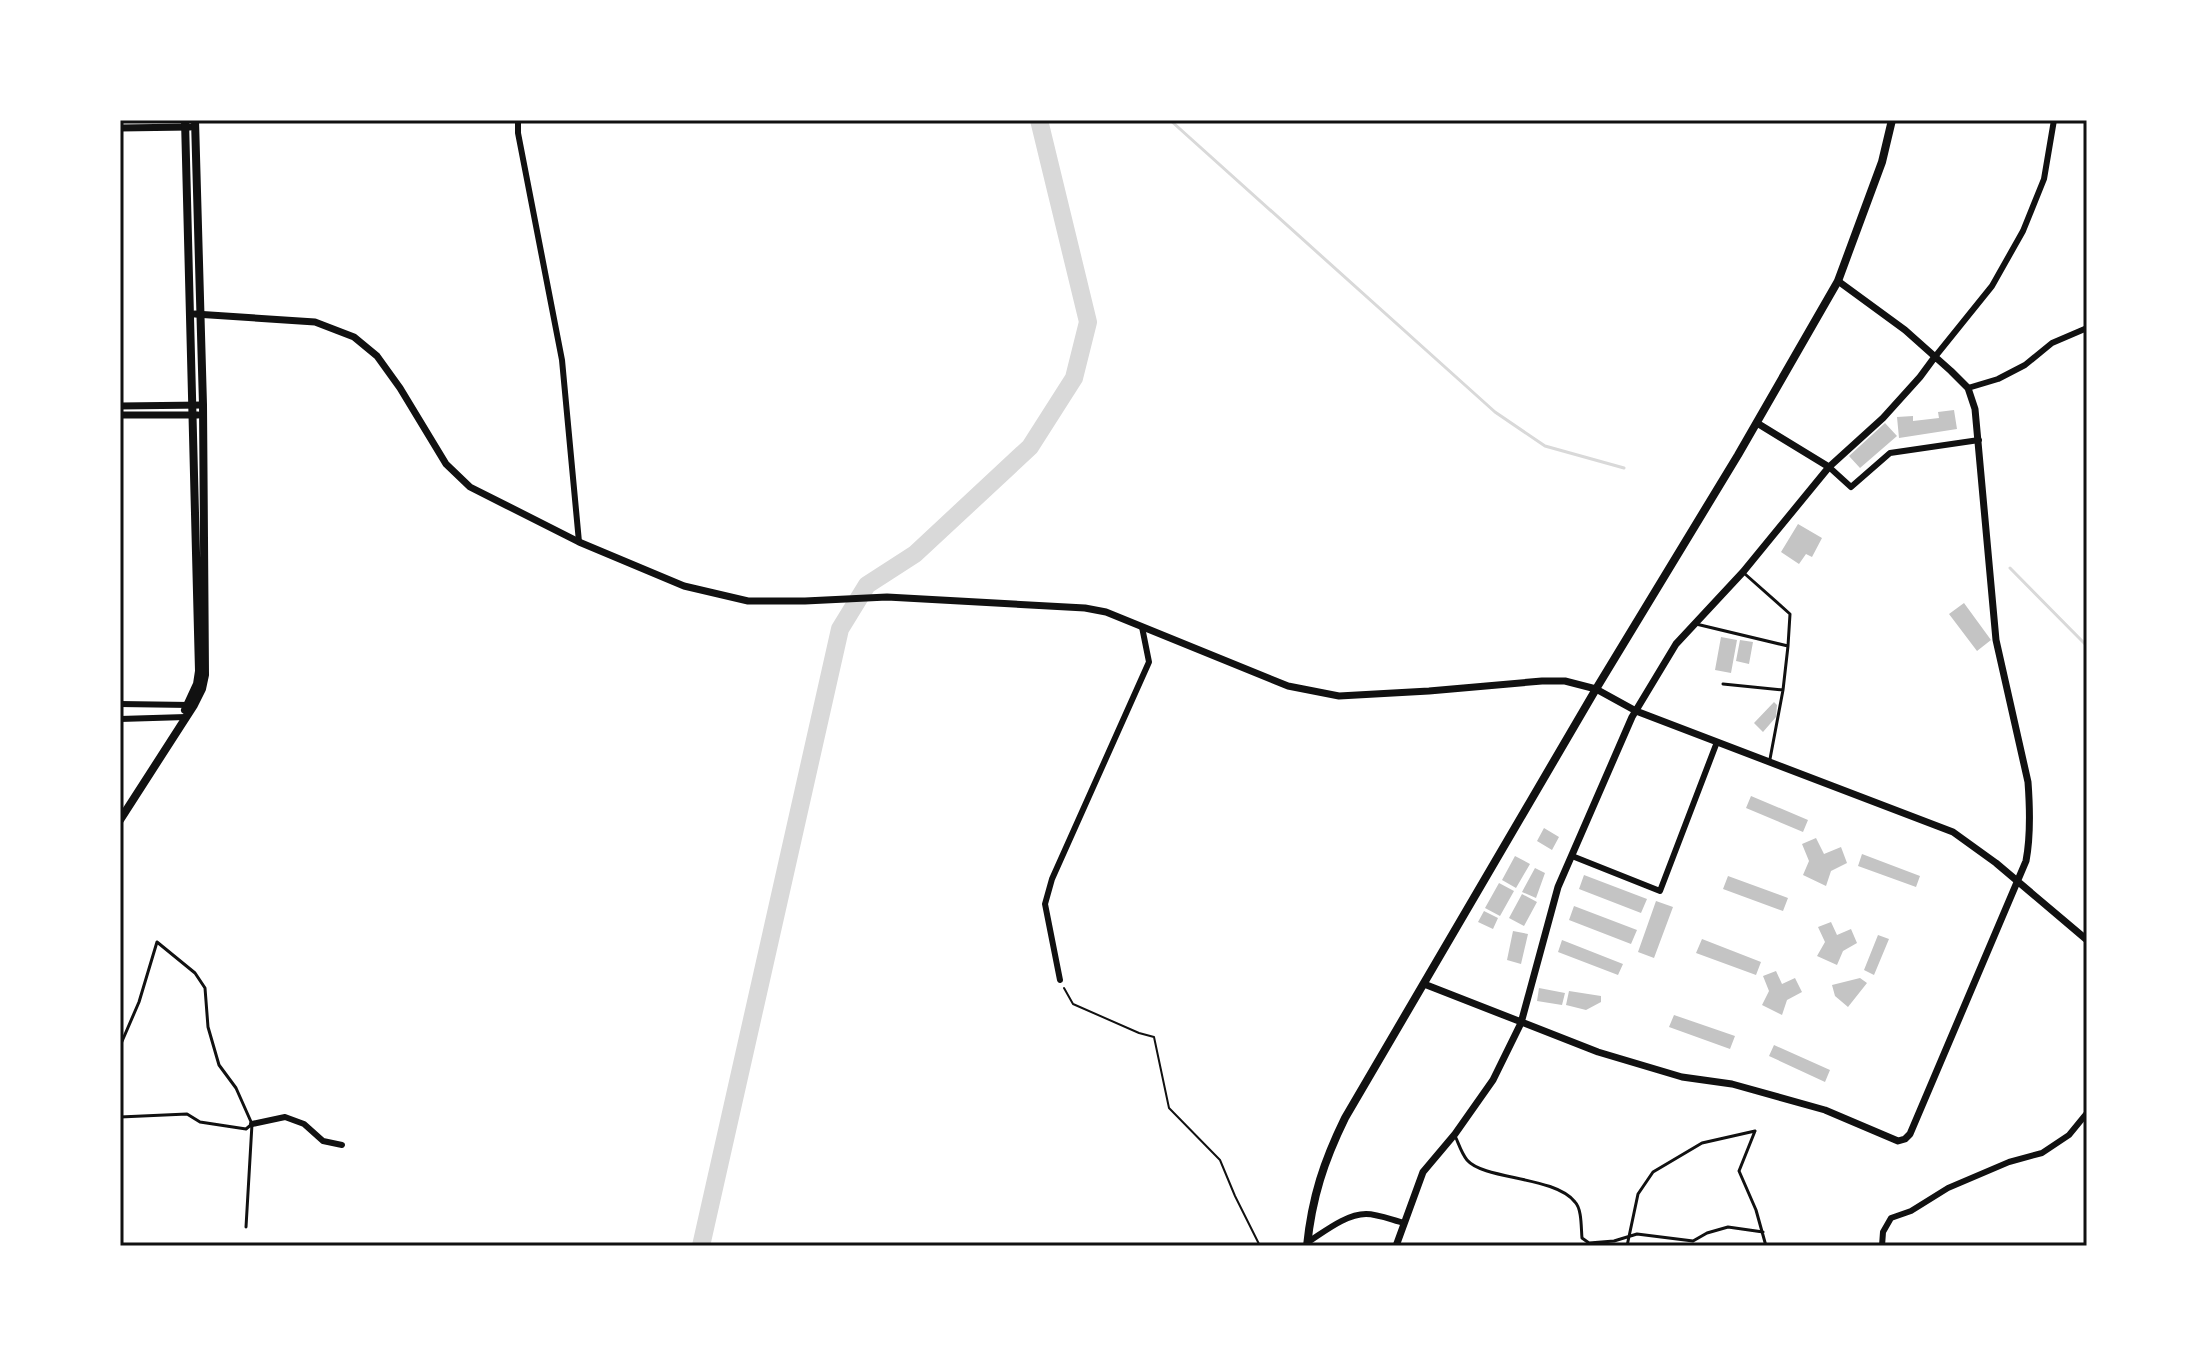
<svg xmlns="http://www.w3.org/2000/svg" width="2207" height="1366" font-family="Mulish,sans-serif">
  <style>
    .lines { fill: none; stroke-linecap: round; stroke-linejoin: round }
    .stream { stroke: #d9d9d9; stroke-width: 3 }
    .river { stroke: #d9d9d9; stroke-width: 18 }
    .building { fill: #c4c4c4 }
    .path { stroke: #111; stroke-width: 2 }
    .service { stroke: #111; stroke-width: 3 }
    .minor { stroke: #111; stroke-width: 6 }
    .tertiary { stroke: #111; stroke-width: 7 }
    .secondary { stroke: #111; stroke-width: 8 }
    .neatline { fill: none; stroke: #111; stroke-width: 3 }
  </style>
  <rect width="100%" height="100%" fill="#fff"/>
  <g class="lines">
    <path class="stream" d="M1170 120 1495 412 1545 446 1624 468
      M2010 568 2087 646"/>
    <path class="river" d="M701 1246 840 629 867 585 915 554 1030 447 1074 378 1088 322 1039 120"/>
  </g>
  <path class="building" d="M1954 410 1957 429 1899 438 1897 417 1913 416V421L1939 418 1938 412Z
    M1885 423 1897 436 1860 468 1849 456Z
    M1798 524 1822 538 1812 557 1806 554 1799 564 1781 552Z
    M1964 603 1991 640 1977 651 1949 614Z
    M1721 637 1737 640 1731 673 1715 670Z
    M1740 640 1753 642 1749 664 1736 661Z
    M1774 702 1777 705 1776 717 1763 732 1754 723Z
    M1751 796 1808 820 1803 832 1746 808Z
    M1544 828 1559 837 1552 850 1537 841Z
    M1816 838 1824 854 1841 847 1847 863 1831 871 1826 886 1803 875 1809 861 1802 844Z
    M1862 854 1920 876 1916 887 1858 866Z
    M1515 856 1530 864 1516 888 1502 880Z
    M1535 868 1545 873 1536 898 1522 892Z
    M1584 875 1647 899 1641 913 1579 889Z
    M1728 876 1788 898 1783 911 1723 889Z
    M1499 883 1514 891 1500 916 1485 908Z
    M1522 894 1537 902 1524 926 1509 918Z
    M1656 901 1673 907 1654 958 1638 952Z
    M1574 906 1637 930 1631 944 1569 920Z
    M1484 911 1498 918 1493 929 1478 922Z
    M1831 922 1837 935 1851 929 1857 943 1843 951 1837 965 1817 956 1825 942 1818 927Z
    M1513 931 1528 934 1521 964 1507 960Z
    M1878 935 1889 939 1874 975 1864 970Z
    M1702 939 1761 962 1756 975 1696 953Z
    M1562 940 1623 964 1618 975 1558 952Z
    M1776 971 1782 984 1795 978 1802 992 1787 1000 1782 1015 1762 1005 1769 991 1763 976Z
    M1860 978 1867 983 1848 1007 1835 996 1832 985Z
    M1539 988 1565 993 1562 1005 1537 1001Z
    M1569 991 1601 996V1002L1586 1010 1566 1005Z
    M1674 1015 1735 1036 1730 1049 1669 1027Z
    M1774 1045 1830 1070 1825 1082 1769 1056Z"/>
  <g class="lines">
    <path class="path" d="M1064 988 1073 1004 1139 1033 1154 1037 1169 1108 1220 1160 1235 1196 1260 1246"/>
    <path class="service" d="M1745 574 1790 614 1788 646
      M1696 624 1788 646 1783 690 1770 759
      M1723 684 1783 690
      M120 1046 139 1002 157 942 195 973 205 988 208 1027 219 1065 236 1088 252 1124 246 1227
      M120 1117 187 1114 200 1122 246 1129 252 1124
      M1755 1131 1739 1171 1756 1210 1766 1246
      M1456 1138C1459 1145 1462 1154 1467 1160 1484 1180 1555 1176 1575 1202 1582 1209 1581 1228 1582 1238L1589 1243 1614 1241 1637 1234 1693 1241 1707 1233 1728 1227 1763 1232
      M1627 1246 1638 1194 1653 1172 1702 1143 1755 1131"/>
    <path class="minor" d="M518 120V133L562 360 579 542
      M1934 358 1992 286 2023 231 2044 179 2054 120
      M1968 388 1998 379 2025 365 2052 343 2087 328
      M1829 467 1851 487 1890 453 1979 440
      M120 704 190 705
      M120 719 186 717
      M1572 856 1660 891 1717 742
      M1060 980 1045 904 1052 879 1149 662 1142 627
      M252 1124 285 1117 304 1124 323 1141 342 1145
      M1308 1242C1324 1232 1346 1214 1366 1214 1378 1214 1392 1220 1404 1223
      M1882 1246 1883 1232 1891 1218 1911 1211 1948 1188 2009 1162 2042 1153 2069 1135 2087 1113"/>
    <path class="tertiary" d="M120 128 190 127
      M195 314 315 322 354 337 377 356 400 388 446 464 470 487 579 542 684 586 748 601H805L887 597 1085 608 1106 612 1288 686 1339 696 1429 691 1542 681H1565L1596 689 1636 711 1953 832 1996 863 2087 940
      M120 406 203 405
      M120 415H198
      M1757 423 1829 467
      M1424 984 1598 1052 1682 1077 1732 1084 1825 1110 1898 1141 1905 1139 1910 1134 2026 861C2031 835 2030 809 2028 782L1996 640 1975 409 1968 388 1951 371 1905 330 1838 281
      M1396 1246 1423 1172 1455 1134 1493 1080 1521 1023 1558 887 1632 717 1676 644 1743 572 1829 467 1883 418 1920 377 1934 358"/>
    <path class="secondary" d="M185 120 199 671 197 684 185 710
      M120 820 194 705 202 689 205 675 203 405 195 120
      M1307 1246C1312 1197 1324 1161 1345 1118L1596 689 1738 455 1838 281 1882 162 1892 120"/>
  </g>
  <rect width="2207" height="1366" fill="none" stroke="#ffffff" stroke-width="244"/>
  <rect x="122" y="122" width="1963" height="1122" class="neatline"/>
</svg>
